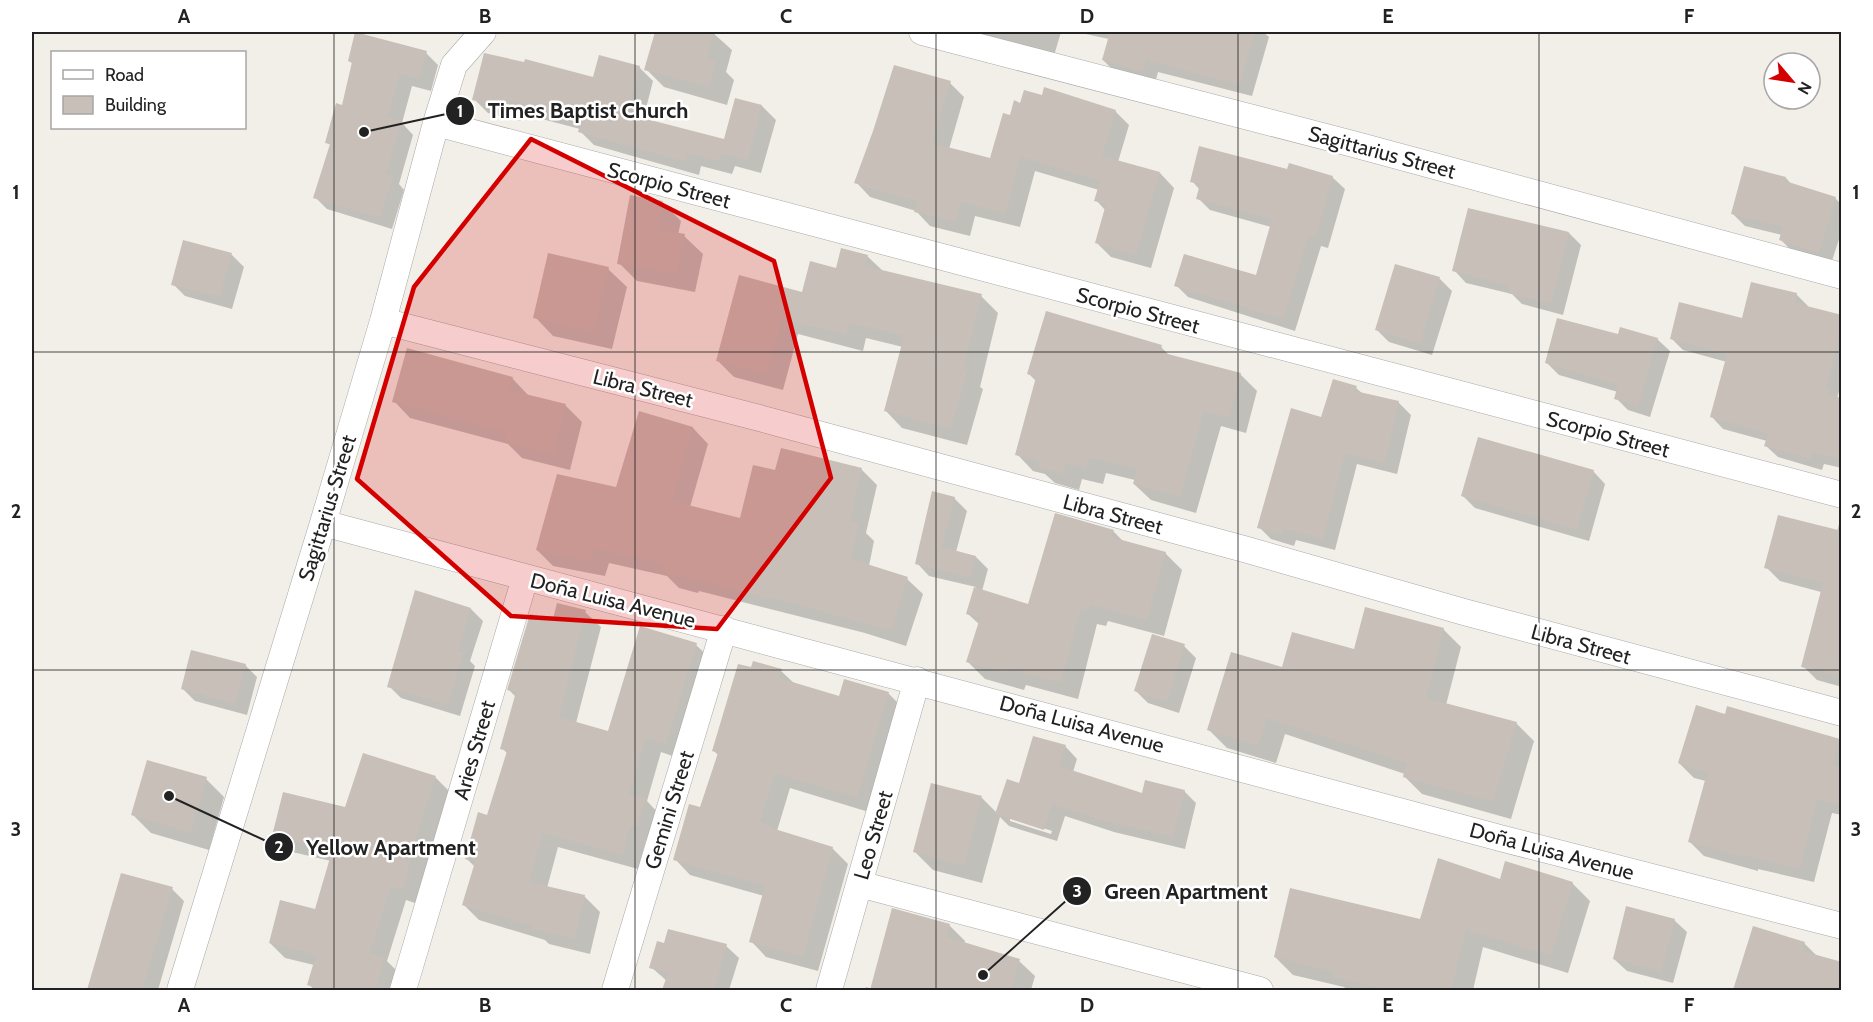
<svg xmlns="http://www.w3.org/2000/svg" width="1873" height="1022" font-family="Cabin,sans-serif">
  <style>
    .shadow { fill: #0003; fill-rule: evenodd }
    .building { fill: #c7bfb8 }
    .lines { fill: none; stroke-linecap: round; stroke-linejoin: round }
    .street-casing { stroke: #a9a9a9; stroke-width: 27 }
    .street { stroke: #fff; stroke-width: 26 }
    .marked { fill: #d40000; fill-opacity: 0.2; stroke: #d40000; stroke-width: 4.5; stroke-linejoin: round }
    .grid { fill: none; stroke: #222; stroke-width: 1.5; stroke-opacity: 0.55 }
    .labels { text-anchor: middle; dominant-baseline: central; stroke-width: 5; stroke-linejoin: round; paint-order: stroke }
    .street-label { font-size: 21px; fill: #222; stroke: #fff }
    .leader { fill: none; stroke: #222; stroke-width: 2 }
    .callout-dot { fill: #222; stroke: #fff; stroke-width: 2 }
    .mark-label { font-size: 18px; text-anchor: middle; font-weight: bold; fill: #fff }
    .callout-label { font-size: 22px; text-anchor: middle; font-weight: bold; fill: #222; stroke: #fff; stroke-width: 5; stroke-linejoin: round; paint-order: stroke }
    .neatline { fill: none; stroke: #222; stroke-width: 2 }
    .grid-label { font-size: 20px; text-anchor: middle; font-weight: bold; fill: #222 }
  </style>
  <rect width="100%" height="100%" fill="#f2efe9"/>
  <path class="shadow" d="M656 32H712L732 50 726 72 734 80 727 105 664 87 646 69Z
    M969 32H1061L1053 59Z
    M1076 32H1263L1269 37 1252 96 1158 72 1155 83 1115 72 1103 60 1109 39Z
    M426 53 438 65 431 91 412 86 402 123 413 135 399 184 404 190 392 229 327 209 315 197 331 146 327 142 343 106 353 64 349 61Z
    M639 67 653 81 643 120 725 141 736 100 762 106 776 120 761 173 735 166 732 174 701 166 699 175 594 145 580 131V129L523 114 521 121 488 113 474 99 594 79Z
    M950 83 964 97 949 149 991 160 1011 117 1021 104 1115 111 1129 125 1118 162 1160 173 1174 188 1151 268 1111 257 1096 242 1106 211 1096 200 1099 190 1035 171 1020 227 975 216 970 236 930 226 916 211 870 197 856 182Z
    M1288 170 1332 177 1345 189 1328 248 1321 246 1295 331 1188 297 1176 285 1257 277 1271 227 1210 210 1198 198 1200 190 1192 181Z
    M1786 178 1792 185 1835 198 1842 205V230L1831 264 1793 252 1781 240 1782 235 1745 226 1733 214Z
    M663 203 681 221 678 235 684 236 703 254 695 292 637 281 619 263Z
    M1569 233 1581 245 1563 315 1522 304 1512 294 1466 283 1454 270Z
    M184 242 232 255 244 267 232 309 185 296 173 284Z
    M867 256 883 271 981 296 998 313 980 387 983 389 967 445 902 428 886 411 903 347 866 338 863 351 798 334 783 390 734 377 717 360 803 294 837 270Z
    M1396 266 1440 279 1452 291 1432 355 1389 342 1377 330Z
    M608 269 627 287 612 349 553 336 535 317Z
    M1796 294 1808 306 1807 308 1842 317V382L1837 398 1842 399V468L1824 464 1822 470 1778 457 1766 446 1767 441 1723 429 1712 417 1727 362 1683 350 1671 338 1744 320Z
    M1619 336 1657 339 1670 351 1650 417 1628 410 1616 398 1618 392 1559 375 1546 362Z
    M1161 347 1170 356 1240 374 1257 391 1246 433 1221 426 1196 513 1151 500 1134 484 1135 480 1106 473 1103 484 1082 479 1079 490 1055 483 1045 474 1033 471 1017 454 1036 381 1029 374Z
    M512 378 528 395V396L566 406 582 422 570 470 522 458 508 444 410 418 394 401Z
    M1356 388 1363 394 1399 403 1411 415 1397 474 1357 464 1335 550 1296 540 1294 546 1271 539 1259 527 1322 419Z
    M640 413 693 428 708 444 690 507 741 520 777 472 861 469 877 485 866 533 874 541 869 566 907 579 923 594 906 646 865 633 699 591 698 593 679 588 667 576 609 563 605 576 553 566 537 550 618 489Z
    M1593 471 1605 484 1589 541 1475 508 1463 496Z
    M954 498 967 511 956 552 976 557 988 569 982 591 1029 606 1113 531 1124 542 1165 553 1182 570 1164 636 1108 621 1106 626 1097 624 1078 699 1026 685 1024 690 985 679 968 662 980 625 968 614 976 587 929 576 917 563Z
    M1839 524H1842V687L1817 680 1803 666 1821 592 1780 581 1766 567 1837 532Z
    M471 609 483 621 470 661 475 666 460 716 401 698 389 686Z
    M585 612 601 627 576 723 609 733 696 645 712 660 681 759 661 752 647 801 660 815 653 842 646 840 638 869 558 847 547 888 584 896 600 912 590 954 549 944 545 940 479 920 464 905 475 867 467 859 488 816 508 754 502 748 516 697 509 690 554 621Z
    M1443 629 1461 647 1446 705 1516 723 1534 741 1511 819 1422 794 1404 776 1405 774 1285 734 1276 763 1227 748 1209 730 1283 669Z
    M1184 646 1196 658 1179 713 1148 703 1136 691Z
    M245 665 257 677 247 715 195 701 183 689Z
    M781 671 796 685 840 698 888 693 904 709 872 813 790 788 777 831 832 848 848 864 818 971 766 957 751 941 764 896 690 875 675 859 701 809 718 755 714 751Z
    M1728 708 1842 742V815L1832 813 1814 882 1758 869V871L1704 856 1689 841 1706 781 1694 778 1679 763 1726 716Z
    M1065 746 1077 759 1073 772 1143 795 1184 791 1196 803 1185 849 1114 832 1065 816 1057 841 1009 826 1000 817 982 883 933 870 914 851 932 785 982 798 997 813 1020 785ZM1010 817 1052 831 1051 834 1010 821Z
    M364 755 436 778 450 792 418 904 406 900 387 961 399 973 394 990H315L309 985 314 965 285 958 270 943 316 911 331 861 288 851 273 836 346 809Z
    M206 779 224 797 209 850 151 833 133 815Z
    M122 874 172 889 184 901 158 990H88Z
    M1501 881 1572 883 1590 901 1568 973 1483 947 1473 990H1348L1344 987 1293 975 1275 957 1421 920Z
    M1674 920 1687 932 1673 983 1627 971 1614 959Z
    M949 925 965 941 964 944 1019 961 1035 976 1031 990H865L866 987 872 989Z
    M1754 928 1804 943 1816 955 1842 963V990H1735Z
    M726 946 739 958 729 990H664L667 981 651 967Z"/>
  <path class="building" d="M355 32 427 51 419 79 400 74 388 117 402 121 386 174 393 176 380 218 313 198 330 144 325 143 336 103 342 105 352 62 348 61Z
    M655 32H714L707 58 716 61 709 87 644 70Z
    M1110 32H1255L1240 85 1146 60 1143 72 1102 60Z
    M484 53 524 62 525 59 593 77 599 55 640 66 627 114 724 139 735 98 762 105 748 160 721 153 719 161 687 153 685 162 578 132 581 120 509 101 507 108 472 100Z
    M894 65 951 81 932 143 990 158 1003 113 1010 115 1014 100 1020 103 1024 90 1042 95 1044 87 1116 110 1102 156 1160 172 1136 255 1095 243 1106 204 1094 201 1100 181 1020 157 1006 214 961 202 956 222 914 212 917 202 854 183 873 131Z
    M1199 146 1287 169 1289 163 1333 176 1316 237 1309 235 1283 319 1174 286 1184 254 1256 275 1272 219 1196 199 1200 184 1190 182Z
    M1744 166 1786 177 1785 181 1836 197 1819 253 1779 240 1783 227 1731 214Z
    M630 195 663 201 658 229 685 234 677 275 617 264Z
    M1468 208 1569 232 1551 304 1508 293 1510 286 1452 271Z
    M183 240 232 253 220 297 171 285Z
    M841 248 868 255 865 266 982 294 963 370 967 371 951 429 884 411 904 336 850 323 846 335 781 319 767 374 716 361 739 275 802 292 810 261 836 268Z
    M548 253 609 267 594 332 533 318Z
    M1395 264 1440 277 1420 344 1375 330Z
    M1751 282 1797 293 1795 303 1842 315V325L1826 388 1830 390 1829 395 1842 398V460L1812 453 1811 459 1764 446 1768 434 1710 417 1727 354 1670 339 1679 302 1742 318Z
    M1046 311 1162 345 1160 352 1241 373 1229 418 1204 411 1180 497 1133 484 1137 469 1089 457 1086 468 1066 463 1063 474 1037 467 1039 461 1015 455 1036 377 1027 374Z
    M1557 318 1618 334 1620 327 1658 338 1638 406 1614 399 1618 385 1545 363Z
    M407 348 513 377 509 390 566 404 554 455 504 442 506 432 392 402Z
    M1333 379 1357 386 1355 391 1399 401 1385 463 1345 453 1323 539 1284 529 1282 534 1257 528 1291 408 1321 417Z
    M639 411 693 427 672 501 740 518 753 465 775 470 781 448 862 468 850 521 859 523 851 559 908 577 891 631 770 597V599L683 576V578L661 573 664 564 593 548 590 562 536 550 557 474 616 487Z
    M1478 437 1594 470 1577 530 1461 496Z
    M932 491 955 497 942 547 976 556 971 578 915 564Z
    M1055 513 1114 530 1111 537 1166 552 1147 620 1091 605 1089 610 1081 608 1061 683 1009 669 1007 674 966 662 980 618 966 614 974 587 1028 604Z
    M1778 515 1842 531V677L1801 667 1823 583 1764 568Z
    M415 590 471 608 458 651 464 652 448 705 387 687Z
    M557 603 586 610 559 717 608 731 640 626 697 643 666 744 646 738 629 794 646 798 638 827 630 826 623 855 543 833 529 882 585 895 575 939 532 929V926L462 905 475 862 465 859 478 812 487 815 507 751 500 749 516 692 507 690 530 614 553 619Z
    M1365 607 1444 628 1426 698 1517 722 1493 802 1403 777 1406 763 1267 718 1258 746 1207 730 1231 652 1282 667 1292 632 1354 649Z
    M1152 634 1185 644 1167 702 1134 691Z
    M191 650 246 664 235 704 181 689Z
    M753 661 782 669 779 678 839 696 844 679 889 692 857 798 775 773 760 821 778 830 833 847 803 957 749 942 765 886 673 860 689 804 700 807 718 753 712 751 738 664 751 667Z
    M1696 705 1725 714 1727 706 1840 739 1833 765 1842 768V806L1817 799 1800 869 1744 855 1743 857 1688 842 1707 773 1678 763Z
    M1033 736 1066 745 1059 766 1142 793 1145 780 1185 790 1173 837 1101 820 1052 805 1044 830 995 814 1007 779 1019 783Z
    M363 753 436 776 418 832 403 890 391 886 370 953 385 957 375 990H326L307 985 316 955 269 943 280 900 315 909 332 851 272 836 283 792 345 807Z
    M147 760 207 777 191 833 131 815Z
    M931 783 982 796 964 866 913 852Z
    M1438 858 1500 879 1505 861 1573 882 1551 956 1466 930 1451 990H1388L1332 977 1333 972 1274 957 1290 888 1420 919Z
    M121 873 173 887 162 924 142 990H87Z
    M1626 906 1675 919 1661 972 1613 959Z
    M892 908 950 924 947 937 1020 959 1011 990H870Z
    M1753 926 1805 942 1802 951 1842 962V990H1733Z
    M668 929 727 944 714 990H662L668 973 649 968 657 941 664 943Z"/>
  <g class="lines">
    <g class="street-casing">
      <path id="street" d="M922 32 1353 144 1842 276
        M436 123 1842 495
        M383 321 763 419 1244 549 1464 612 1842 713
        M323 523 1500 838 1842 926
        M859 884 1260 990
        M180 990 323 523 383 321 436 123 454 65 483 32
        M403 990 525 578
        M615 990 724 629
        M829 990 917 680"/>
    </g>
    <use href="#street" class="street"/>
  </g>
  <path class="marked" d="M531 139 774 261 831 478 717 629 511 616 357 479 414 287Z"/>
  <path class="grid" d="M334 32V990M635 32V990M936 32V990M1238 32V990M1539 32V990M32 352H1842M32 670H1842"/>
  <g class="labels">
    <g class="street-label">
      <text transform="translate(1382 152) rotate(15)">Sagittarius Street</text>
      <text transform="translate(669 185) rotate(15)">Scorpio Street</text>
      <text transform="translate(1138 310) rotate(15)">Scorpio Street</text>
      <text transform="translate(643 388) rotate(14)">Libra Street</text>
      <text transform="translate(1608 434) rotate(15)">Scorpio Street</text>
      <text transform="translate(327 508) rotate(-73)">Sagittarius Street</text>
      <text transform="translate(1113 514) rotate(15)">Libra Street</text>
      <text transform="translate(613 600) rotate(14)">Doña Luisa Avenue</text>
      <text transform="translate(1581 644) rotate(15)">Libra Street</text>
      <text transform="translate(1082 724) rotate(15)">Doña Luisa Avenue</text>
      <text transform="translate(474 750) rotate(-74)">Aries Street</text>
      <text transform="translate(669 810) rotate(-73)">Gemini Street</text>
      <text transform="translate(873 835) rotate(-74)">Leo Street</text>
      <text transform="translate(1552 851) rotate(15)">Doña Luisa Avenue</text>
    </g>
  </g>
  <path class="leader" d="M364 132L460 111M169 796L279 847M983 975L1077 891"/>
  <g class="callout-dot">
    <circle cx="364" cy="132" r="6"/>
    <circle cx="169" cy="796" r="6"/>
    <circle cx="983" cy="975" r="6"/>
    <circle cx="460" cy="111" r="15"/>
    <circle cx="279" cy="847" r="15"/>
    <circle cx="1077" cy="891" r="15"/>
  </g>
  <g class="mark-label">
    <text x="460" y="117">1</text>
    <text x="279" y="853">2</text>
    <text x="1077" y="897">3</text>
  </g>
  <g class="callout-label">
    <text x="588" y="118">Times Baptist Church</text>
    <text x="391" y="855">Yellow Apartment</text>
    <text x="1186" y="899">Green Apartment</text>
  </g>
  <rect width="1873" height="1022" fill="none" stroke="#ffffff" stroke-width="66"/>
  <rect x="51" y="51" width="195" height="78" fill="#ffffff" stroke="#a7a7a7" stroke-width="1.5"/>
  <rect x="63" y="70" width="30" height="9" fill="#ffffff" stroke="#a7a7a7" stroke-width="1.5"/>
  <text x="105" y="81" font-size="18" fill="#222222">Road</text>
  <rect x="63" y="96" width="30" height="18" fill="#c7bfb8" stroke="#a7a7a7" stroke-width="1.5"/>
  <text x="105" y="111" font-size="18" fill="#222222">Building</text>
  <g transform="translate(1792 81) rotate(119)"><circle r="28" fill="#ffffff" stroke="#a7a7a7" stroke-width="1.5"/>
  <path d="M0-4.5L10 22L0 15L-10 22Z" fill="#d40000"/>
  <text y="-9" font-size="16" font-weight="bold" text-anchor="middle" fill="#222222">N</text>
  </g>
  <rect x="33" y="33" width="1807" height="956" class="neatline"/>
  <g class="grid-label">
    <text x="184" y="23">A</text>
    <text x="485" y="23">B</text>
    <text x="786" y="23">C</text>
    <text x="1087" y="23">D</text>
    <text x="1388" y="23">E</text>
    <text x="1689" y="23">F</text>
    <text x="16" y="199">1</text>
    <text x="1856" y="199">1</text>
    <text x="16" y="518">2</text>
    <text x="1856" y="518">2</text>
    <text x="16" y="836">3</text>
    <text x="1856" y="836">3</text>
    <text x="184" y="1012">A</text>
    <text x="485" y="1012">B</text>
    <text x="786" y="1012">C</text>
    <text x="1087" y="1012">D</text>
    <text x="1388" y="1012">E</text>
    <text x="1689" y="1012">F</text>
  </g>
</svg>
